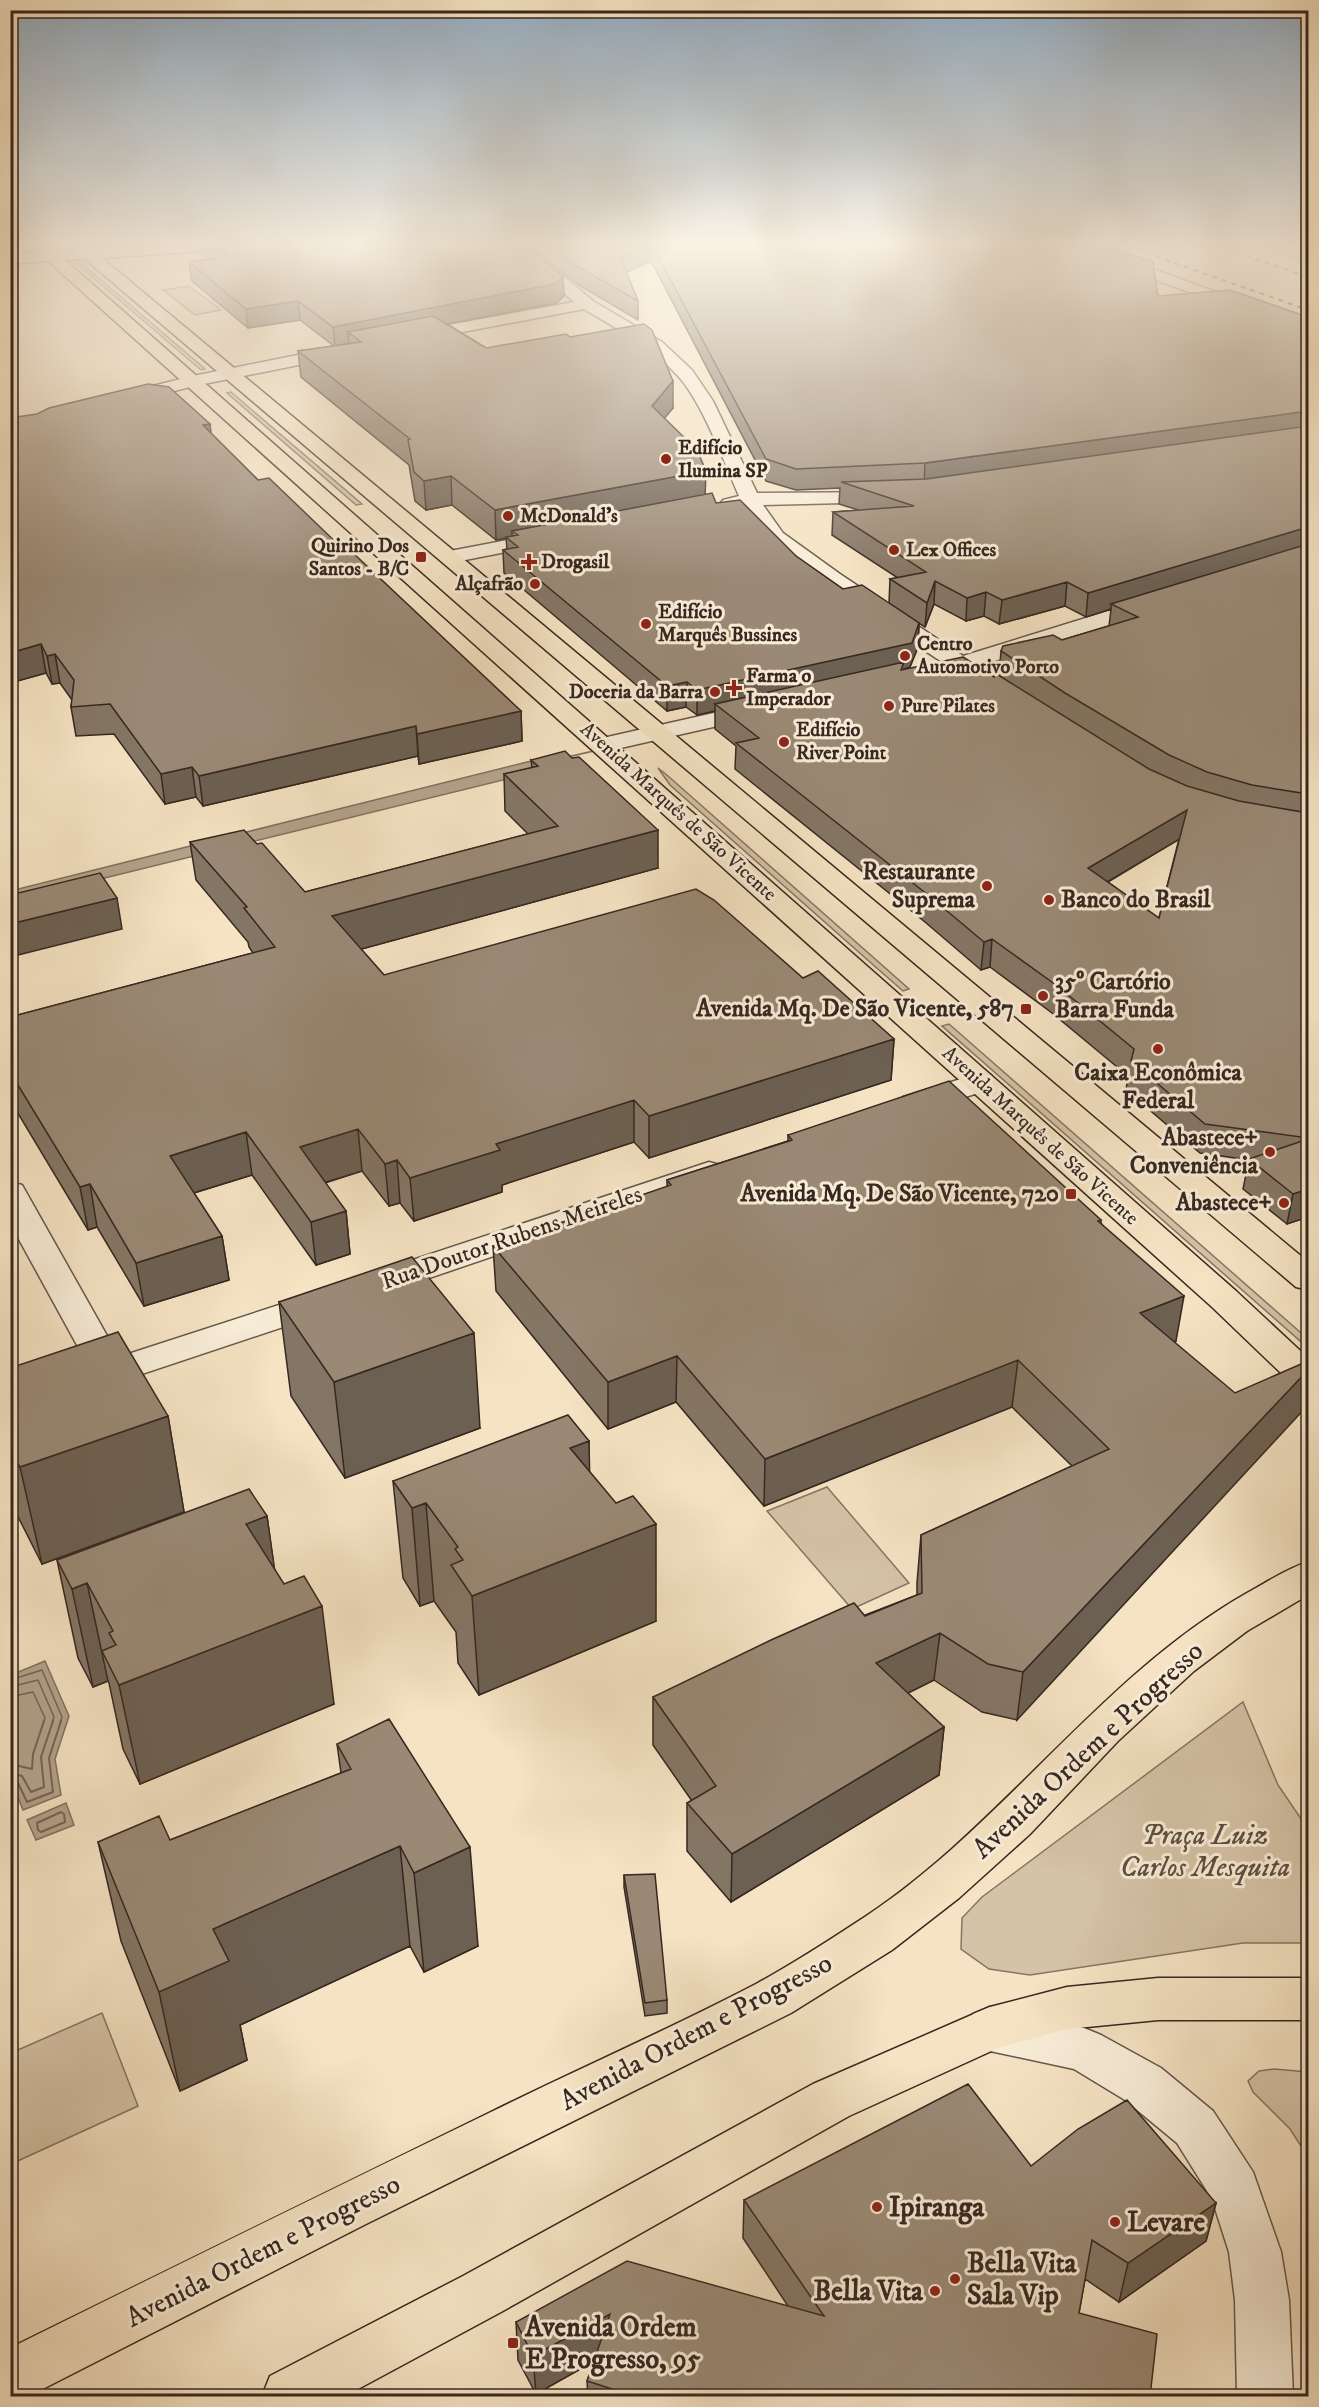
<svg xmlns="http://www.w3.org/2000/svg" width="1319" height="2407" font-family="'IM FELL DW Pica',serif">
  <style>
    .green { fill: #d5c3a7; stroke: #867564; stroke-width: 1.5 }
    .water { fill: #b4a38c; stroke: #827161; stroke-width: 1.5 }
    .lines { fill: none; stroke-linecap: round; stroke-linejoin: round }
    .shore-far1 { stroke: #766556; stroke-width: 1.5 }
    .shore { stroke: #766556; stroke-width: 2 }
    .minor-casing { stroke: #66564a; stroke-width: 3 }
    .major-casing { stroke: #372721; stroke-width: 3 }
    .minor { fill: #f8edd8; fill-rule: evenodd }
    .major { fill: #f5e3c3; fill-rule: evenodd }
    .rail { stroke: #372721; stroke-width: 2; stroke-dasharray: 5 5; stroke-linecap: butt }
    .wall { fill: #847665; stroke: #372721; stroke-width: 1.5; fill-rule: evenodd }
    .shaded-wall { fill: #6c6052; stroke: #372721; stroke-width: 1.5 }
    .building { fill: #9a8975; stroke: #372721; stroke-width: 1.5; fill-rule: evenodd }
    .poi-dot { fill: #8f2418; stroke: #f8edd8; stroke-width: 2 }
    .labels { text-anchor: middle; dominant-baseline: central; stroke-width: 6; stroke-linejoin: round; paint-order: stroke }
    .far-poi-label { font-size: 20px; font-weight: bold; fill: #372721; stroke: #f8edd8; text-anchor: start }
    .far-street-label { font-size: 20px; fill: #372721; stroke: #f8edd8 }
    .poi-label { font-size: 24px; font-weight: bold; fill: #372721; stroke: #f8edd8; text-anchor: end }
    .street-label { font-size: 24px; fill: #372721; stroke: #f8edd8 }
    .near-street-label { font-size: 28px; fill: #372721; stroke: #f8edd8 }
    .near-park-label { font-size: 28px; font-style: italic; fill: #5e4e42; stroke: #f8edd8 }
    .near-poi-label { font-size: 28px; font-weight: bold; fill: #372721; stroke: #f8edd8; text-anchor: start }
  </style>
  <rect width="100%" height="100%" fill="#f5e3c3"/>
  <filter id="stains"><feTurbulence type="fractalNoise" baseFrequency=".00333" numOctaves="4"/><feColorMatrix values="0 0 0 0 .2 0 0 0 0 .09 0 0 0 0 .02 0 0 0 .5 -.17"/></filter>
  <radialGradient id="worn" r=".72"><stop offset=".6" stop-color="#630" stop-opacity="0"/><stop offset="1" stop-color="#630" stop-opacity=".3"/></radialGradient>
  <path class="green" d="M1244 243H1308V264Z
    M76 263H81L205 369 201 370Z
    M189 286 221 310 195 315 163 290Z
    M231 392 362 504 356 505 227 393Z
    M658 768 668 776 909 989 903 991 871 963 670 785Z
    M949 1024 1308 1339V1348L942 1026Z
    M827 1487 909 1583 852 1609 767 1511Z
    M1243 1702 1278 1785 1308 1829V1943H1243L1030 1975 989 1969 961 1949 962 1918 982 1897Z
    M102 2013 138 2106 11 2164V2053Z
    M1274 2069 1308 2072V2157L1290 2129 1253 2092 1248 2081 1259 2071Z"/>
  <path class="water" d="M958 667 568 757 572 763 11 901 10 891 563 753 567 757Z
    M45 1661 69 1716 55 1759 61 1795 23 1810 11 1780V1675Z
    M66 1803 74 1825 36 1840 27 1820Z"/>
  <g class="lines">
    <path class="shore-far1" d="M10 1680 42 1670 62 1717 60 1723
      M10 1687 38 1680 54 1717 52 1723
      M10 1697 33 1692 45 1718 43 1723"/>
    <path class="shore" d="M10 1764 32 1769 33 1754 44 1721
      M10 1773 22 1776 31 1792 44 1787 41 1757 53 1721
      M10 1780 18 1783 27 1802 53 1792 49 1758 61 1721
      M61 1812 64 1814 65 1822 41 1832 38 1830 37 1823Z"/>
    <g class="minor-casing">
      <path id="minor" d="M507 243H523L593 301 662 342 692 370 713 401 757 493 892 492 895 496 892 500 885 502 763 505 783 533 840 574 963 656 1144 600 1152 598 1160 600 1163 605 1160 610 978 666 998 679 1002 684 998 689C982 693 970 681 957 672L946 675 938 673 935 668 942 662 824 584 769 541 744 506 730 510 723 508 720 504 723 500 739 496C724 462 702 402 678 376 652 347 617 329 584 309L410 342 404 341 402 337 410 332 574 302Z
        M1060 243H1081L1308 325V335L1062 246Z
        M342 346 348 347 350 351 348 355 194 386 126 403 120 402 117 398 120 394 193 376Z
        M550 532 557 534 560 538 557 542 450 563 443 561 440 557 443 553 450 551Z
        M758 703 766 705 770 710 766 715 603 752 594 750 591 745 594 740Z
        M980 1073 991 1075 995 1082 991 1089 914 1113 903 1111 898 1104 903 1097Z
        M709 1162 720 1165 725 1172 720 1179 391 1291 379 1294 367 1291 362 1283 367 1275Z
        M10 1182 22 1185 26 1192 119 1357 322 1291 334 1294 339 1302 334 1310 10 1418V1393L89 1367 10 1223Z
        M990 2007 1084 2028 1101 2035 1161 2068 1213 2111 1253 2172 1281 2252 1289 2300 1293 2396H1237L1235 2300 1229 2252 1212 2199 1177 2143 1125 2100 1074 2069 990 2051 973 2044 966 2029 973 2014Z"/>
    </g>
    <g class="major-casing">
      <path id="major" d="M30 243H46L56 252 75 250 68 243H84L92 249 188 243H267L260 247 102 258 1308 1262V1290L1296 1287 85 259 65 260 1236 1291 1308 1358V1398L1295 1395 1282 1374 1212 1307 48 261 10 264V254L39 253Z
        M1308 1562V1595L1247 1631 1194 1671 1118 1741 1030 1834 959 1898 892 1950 791 2013 364 2225 29 2396H10V2348C171 2268 332 2189 493 2111 580 2068 670 2029 756 1984 789 1966 822 1945 854 1924 1000 1832 1096 1679 1247 1593 1267 1582 1286 1569 1308 1562Z
        M1158 1978H1308V2020H1158L1067 2029 998 2048 849 2116 501 2312 345 2396H262L270 2376 463 2276 813 2084 990 2007 1067 1987Z"/>
    </g>
    <use href="#minor" class="minor"/>
    <use href="#major" class="major"/>
    <path class="rail" d="M1118 243 1308 310
      M1208 243 1308 277"/>
  </g>
  <path class="wall" d="M200 243H524L563 277 564 296 556 303 447 324 486 348 673 408 664 418 705 494 716 503 796 556 843 589 919 623 918 647 910 667 904 669V670L994 677 999 675 1001 651 1062 640 1109 626 1111 609 1086 617 1065 606 999 624 984 616 966 621 934 604 925 627 889 603 890 579 898 578 832 535 833 512 858 510 839 504 840 488 796 490 766 481 651 261 626 272 638 301V320L577 284 526 243H1096L1158 296 1308 317V1217L1287 1224 1243 1189 1249 1160 1200 1153 1126 1090 1128 1076 1052 1013 990 967 981 970 925 922 735 769 736 746 715 729V711L697 715 686 707 667 711 504 573 503 550 507 549 506 538 496 540 452 505 426 510 415 501 409 465 301 377 298 351 334 346 300 320 248 328 192 281 189 262 210 259 201 253ZM1179 839 1159 918 1108 882Z
    M10 418 211 434 258 480 346 552 521 711 522 741 419 764 418 756 203 806 196 797 165 804 114 734 76 736 71 707 72 700 60 683 52 684 46 673 10 683Z
    M531 760 658 868 361 949 384 975 803 978 894 1039 891 1080 649 1158 634 1142 502 1185V1192L414 1221 400 1203 389 1206 362 1171 325 1183 346 1211 350 1254 316 1265 252 1175 194 1193 222 1236 229 1280 144 1306 97 1227 88 1230 10 1100V1017L253 953 249 947 248 942 196 880 190 842 257 844 305 892 528 834 505 811 504 774 532 768Z
    M788 1135 1101 1220V1223L1176 1341 1174 1342 1017 1720 982 1712 934 1680 908 1693 944 1727 939 1775 731 1902 687 1851V1803L692 1801 653 1745V1697L917 1595V1583L921 1535 1072 1466 1012 1407 764 1506 676 1402 608 1429 496 1291 493 1246 667 1187V1180L788 1141Z
    M279 1302 480 1428 345 1478 291 1396Z
    M10 1368 168 1416 184 1512 42 1564 10 1501Z
    M589 1441V1471L656 1621 479 1695 458 1663 456 1632 434 1601 420 1606 403 1578 393 1481Z
    M267 1516 274 1568 334 1704 140 1784 123 1749 109 1683 108 1681 93 1687 78 1658 57 1560Z
    M337 1744 478 1946 424 1972 410 1946 240 2025 247 2060 180 2091 121 1941 98 1842 170 1840 341 1773Z
    M624 1875 667 2000V2013L645 2016 624 1887Z
    M1031 2166 1216 2203 1206 2241 1119 2302 1085 2279 1079 2313 1150 2397H588L587 2381 594 2361 536 2394 518 2360 516 2322 788 2306 743 2238 744 2200Z"/>
  <path class="shaded-wall" d="M650 243H651V261L620 275V257Z
    M563 277 564 296 556 303 360 341 348 332 349 343 335 346 333 327Z
    M298 301 300 320 248 328 246 309Z
    M673 381V408L652 433V406Z
    M1308 411V431L924 485 925 463Z
    M210 424 213 449 203 425Z
    M706 471 705 499 512 531V537L496 540 495 510Z
    M451 476 452 505 426 510 424 481Z
    M1308 527V548L1111 604V609L1086 617 1088 593Z
    M935 581 934 604 925 627 927 603Z
    M1067 582 1065 606 999 624 1002 600Z
    M986 592 984 616 966 621 967 598Z
    M919 623 918 647 910 667 904 669 903 687 715 704V711L697 715V690Z
    M41 644 46 673 10 683V653Z
    M55 654 60 683 52 684 47 656Z
    M687 682 686 707 667 711V686Z
    M521 711 522 741 419 764 417 734Z
    M416 726 418 756 203 806 199 776Z
    M192 767 196 797 165 804 161 774Z
    M1187 810 1183 837 1085 895 1088 868Z
    M658 830V868L336 956 332 916Z
    M117 898 122 929 10 957V924Z
    M992 939 990 967 981 970 984 942Z
    M894 1039 891 1080 649 1158V1116Z
    M634 1100V1142L502 1185V1192L414 1221 410 1178 496 1144Z
    M358 1129 362 1171 304 1189 300 1147Z
    M246 1132 252 1175 177 1198 170 1156Z
    M397 1160 400 1203 389 1206 385 1164Z
    M90 1184 97 1227 88 1230 80 1187Z
    M1308 1189V1217L1287 1224 1293 1194Z
    M346 1211 350 1254 316 1265 311 1222Z
    M222 1236 229 1280 144 1306 136 1263Z
    M1184 1296 1176 1341 1132 1359 1140 1313Z
    M474 1333 480 1428 345 1478 334 1382Z
    M677 1356 676 1402 608 1429V1382Z
    M1018 1360 1012 1407 764 1506 765 1459Z
    M1308 1370V1405L1017 1720 1023 1672Z
    M168 1416 184 1512 42 1564 20 1467Z
    M589 1441 591 1538 570 1448Z
    M426 1503 434 1601 420 1606 412 1508Z
    M267 1516 281 1614 246 1524Z
    M656 1524V1621L479 1695 472 1596Z
    M87 1583 108 1681 93 1687 72 1589Z
    M322 1606 334 1704 140 1784 119 1685Z
    M940 1633 934 1680 872 1711 876 1663Z
    M944 1727 939 1775 731 1902 732 1854Z
    M400 1846 410 1946 240 2025 247 2060 180 2091 159 1992 213 1929Z
    M470 1847 478 1946 424 1972 414 1873Z
    M1216 2203 1206 2241 1119 2302 1128 2263Z
    M610 2314 611 2352 536 2394 533 2356Z"/>
  <path class="building" d="M210 243H524L563 277 555 284 333 327 298 301 246 309 189 262 230 257Z
    M547 243H650L620 257 638 301 576 266Z
    M651 243H1096L1153 262 1158 296 1230 290 1308 317V411L925 463 796 469 766 459Z
    M433 316 486 348 566 334 570 337 644 324 652 330 673 381 652 406 697 450 706 471 495 510 451 476 424 481 414 472 408 440 410 439 298 351 361 342 348 332Z
    M148 384 169 387 210 424 203 425 258 480 269 478 346 552 351 551 521 711 417 734 416 726 199 776 192 767 161 774 110 704 71 707 74 680 55 654 47 656 41 644 10 653V418L37 414 49 408Z
    M1308 426V527L1088 593 1067 582 1002 600 986 592 967 598 935 581 927 603 890 579 926 572 833 512 914 506 841 482 926 479Z
    M712 493 716 503 740 500 796 556 843 589 862 585 919 623 912 643 697 690 687 682 667 686 503 550 518 547 506 537 518 535 512 531Z
    M1308 544V794L1252 785 1207 772 1169 755 1065 693 1001 651 1003 646 1053 635 1062 640 1138 617 1111 604Z
    M963 657 994 677 995 673 1149 769 1187 786 1239 801 1308 813V1138L1205 1124 1131 1061 1134 1049 1056 985 992 939 984 942 928 895 736 743 759 738 715 704 904 662 901 670ZM1187 810 1159 918 1088 868Z
    M565 751 572 758 579 757 658 830 332 916 384 975 696 889 714 900 803 978 818 971 894 1039 649 1116 634 1100 496 1144 500 1150 410 1178 397 1160 385 1164 358 1129 300 1147 346 1211 311 1222 246 1132 170 1156 222 1236 136 1263 90 1184 80 1187 10 1072V1017L275 947 244 908 247 907 190 842 244 830 257 844 262 843 305 892 558 826 504 774 538 766 531 760Z
    M100 873 117 898 10 924V895Z
    M949 1081 1101 1220 1098 1221 1184 1296 1140 1313 1235 1393 1308 1361V1370L1023 1672 988 1664 940 1633 876 1663 944 1727 732 1854 687 1803 716 1786 653 1697 771 1640 854 1603 865 1616 922 1593 921 1535 1109 1449 1018 1360 765 1459 677 1356 608 1382 493 1246 671 1185 667 1180 792 1140 788 1135Z
    M1308 1139V1189L1293 1194 1249 1159Z
    M412 1257 474 1333 334 1382 279 1302Z
    M118 1332 168 1416 20 1467 10 1448V1368Z
    M568 1415 589 1441 570 1448 616 1503 633 1496 656 1524 472 1596 451 1565 463 1560 455 1549 458 1547 426 1503 412 1508 393 1481Z
    M249 1489 267 1516 246 1524 284 1584 304 1576 322 1606 119 1685 102 1651 116 1645 109 1633 113 1631 87 1583 72 1589 57 1560Z
    M389 1719 470 1847 414 1873 400 1846 213 1929 229 1961 159 1992 98 1842 159 1816 170 1840 351 1769 337 1744Z
    M655 1874 667 2000 645 2003 624 1875Z
    M968 2084 1031 2166 1078 2129 1127 2100 1216 2203 1128 2263 1092 2240 1079 2313 1157 2334 1150 2397H637L587 2381 610 2314 533 2356 516 2322 627 2261 824 2316 744 2200Z"/>
  <linearGradient id="sky" x2="0" y2="1"><stop stop-color="#93adc3"/><stop offset="0.42" stop-color="#faf2e4"/><stop offset="1" stop-color="#faf2e4" stop-opacity="0"/></linearGradient>
  <rect width="1319" height="580" fill="url(#sky)"/>
  <g class="poi-dot">
    <circle cx="666" cy="459" r="6"/>
    <circle cx="508" cy="516" r="6"/>
    <circle cx="894" cy="550" r="6"/>
    <rect x="415" y="551" width="12" height="12" rx="3"/>
    <path d="M526 553h6v6h6v6h-6v6h-6v-6h-6v-6h6z"/>
    <circle cx="535" cy="584" r="6"/>
    <circle cx="646" cy="624" r="6"/>
    <circle cx="905" cy="656" r="6"/>
    <path d="M731 679h6v6h6v6h-6v6h-6v-6h-6v-6h6z"/>
    <circle cx="715" cy="692" r="6"/>
    <circle cx="889" cy="706" r="6"/>
    <circle cx="784" cy="742" r="6"/>
    <circle cx="987" cy="886" r="6"/>
    <circle cx="1049" cy="900" r="6"/>
    <circle cx="1043" cy="996" r="6"/>
    <rect x="1020" y="1003" width="12" height="12" rx="3"/>
    <circle cx="1158" cy="1049" r="6"/>
    <circle cx="1270" cy="1152" r="6"/>
    <rect x="1065" y="1188" width="12" height="12" rx="3"/>
    <circle cx="1284" cy="1203" r="6"/>
    <circle cx="877" cy="2207" r="6"/>
    <circle cx="1115" cy="2222" r="6"/>
    <circle cx="955" cy="2279" r="6"/>
    <circle cx="935" cy="2291" r="6"/>
    <rect x="507" y="2337" width="12" height="12" rx="3"/>
  </g>
  <g class="labels">
    <g class="far-poi-label">
      <text x="678" y="448">Edifício<tspan x="678" dy="23">Ilumina SP</tspan></text>
      <text x="520" y="516">McDonald's</text>
      <text x="409" y="546" text-anchor="end">Quirino Dos<tspan x="409" dy="23">Santos - B/C</tspan></text>
      <text x="906" y="550">Lex Offices</text>
      <text x="541" y="562">Drogasil</text>
      <text x="523" y="584" text-anchor="end">Alçafrão</text>
      <text x="658" y="612">Edifício<tspan x="658" dy="23">Marquês Bussines</tspan></text>
      <text x="917" y="644">Centro<tspan x="917" dy="23">Automotivo Porto</tspan></text>
      <text x="746" y="676">Farma o<tspan x="746" dy="23">Imperador</tspan></text>
      <text x="703" y="692" text-anchor="end">Doceria da Barra</text>
      <text x="901" y="706">Pure Pilates</text>
      <text x="796" y="730">Edifício<tspan x="796" dy="23">River Point</tspan></text>
    </g>
    <g class="far-street-label">
      <text transform="translate(678 812) rotate(42)">Avenida Marquês de São Vicente</text>
      <text transform="translate(1040 1136) rotate(42)">Avenida Marquês de São Vicente</text>
    </g>
    <g class="poi-label">
      <text x="975" y="872">Restaurante<tspan x="975" dy="28">Suprema</tspan></text>
      <text x="1061" y="900" text-anchor="start">Banco do Brasil</text>
      <text x="1055" y="982" text-anchor="start">35º Cartório<tspan x="1055" dy="28">Barra Funda</tspan></text>
      <text x="1014" y="1009">Avenida Mq. De São Vicente, 587</text>
      <text x="1158" y="1073" text-anchor="middle">Caixa Econômica<tspan x="1158" dy="28">Federal</tspan></text>
      <text x="1258" y="1138">Abastece+<tspan x="1258" dy="28">Conveniência</tspan></text>
      <text x="1059" y="1194">Avenida Mq. De São Vicente, 720</text>
      <text x="1272" y="1203">Abastece+</text>
    </g>
    <g class="street-label">
      <text transform="translate(512 1238) rotate(-19)">Rua Doutor Rubens Meireles</text>
    </g>
    <g class="near-street-label">
      <text transform="translate(1088 1750) rotate(-43)">Avenida Ordem e Progresso</text>
      <text transform="translate(696 2032) rotate(-28)">Avenida Ordem e Progresso</text>
      <text transform="translate(263 2251) rotate(-27)">Avenida Ordem e Progresso</text>
    </g>
    <g class="near-park-label">
      <text x="1205" y="1835">Praça Luiz<tspan x="1205" dy="32">Carlos Mesquita</tspan></text>
    </g>
    <g class="near-poi-label">
      <text x="889" y="2207">Ipiranga</text>
      <text x="1127" y="2222">Levare</text>
      <text x="967" y="2263">Bella Vita<tspan x="967" dy="32">Sala Vip</tspan></text>
      <text x="923" y="2291" text-anchor="end">Bella Vita</text>
      <text x="525" y="2327">Avenida Ordem<tspan x="525" dy="32">E Progresso, 95</tspan></text>
    </g>
  </g>
  <rect width="1319" height="2407" fill="none" stroke="#f5e3c3" stroke-width="36"/>
  <rect x="12" y="12" width="1295" height="2383" fill="none" stroke="#372721" stroke-width="3"/>
  <rect x="18" y="18" width="1283" height="2371" fill="none" stroke="#372721" stroke-width="1.5"/>
  <rect width="100%" height="100%" filter="url(#stains)"/>
  <rect width="100%" height="100%" fill="url(#worn)"/>
</svg>
